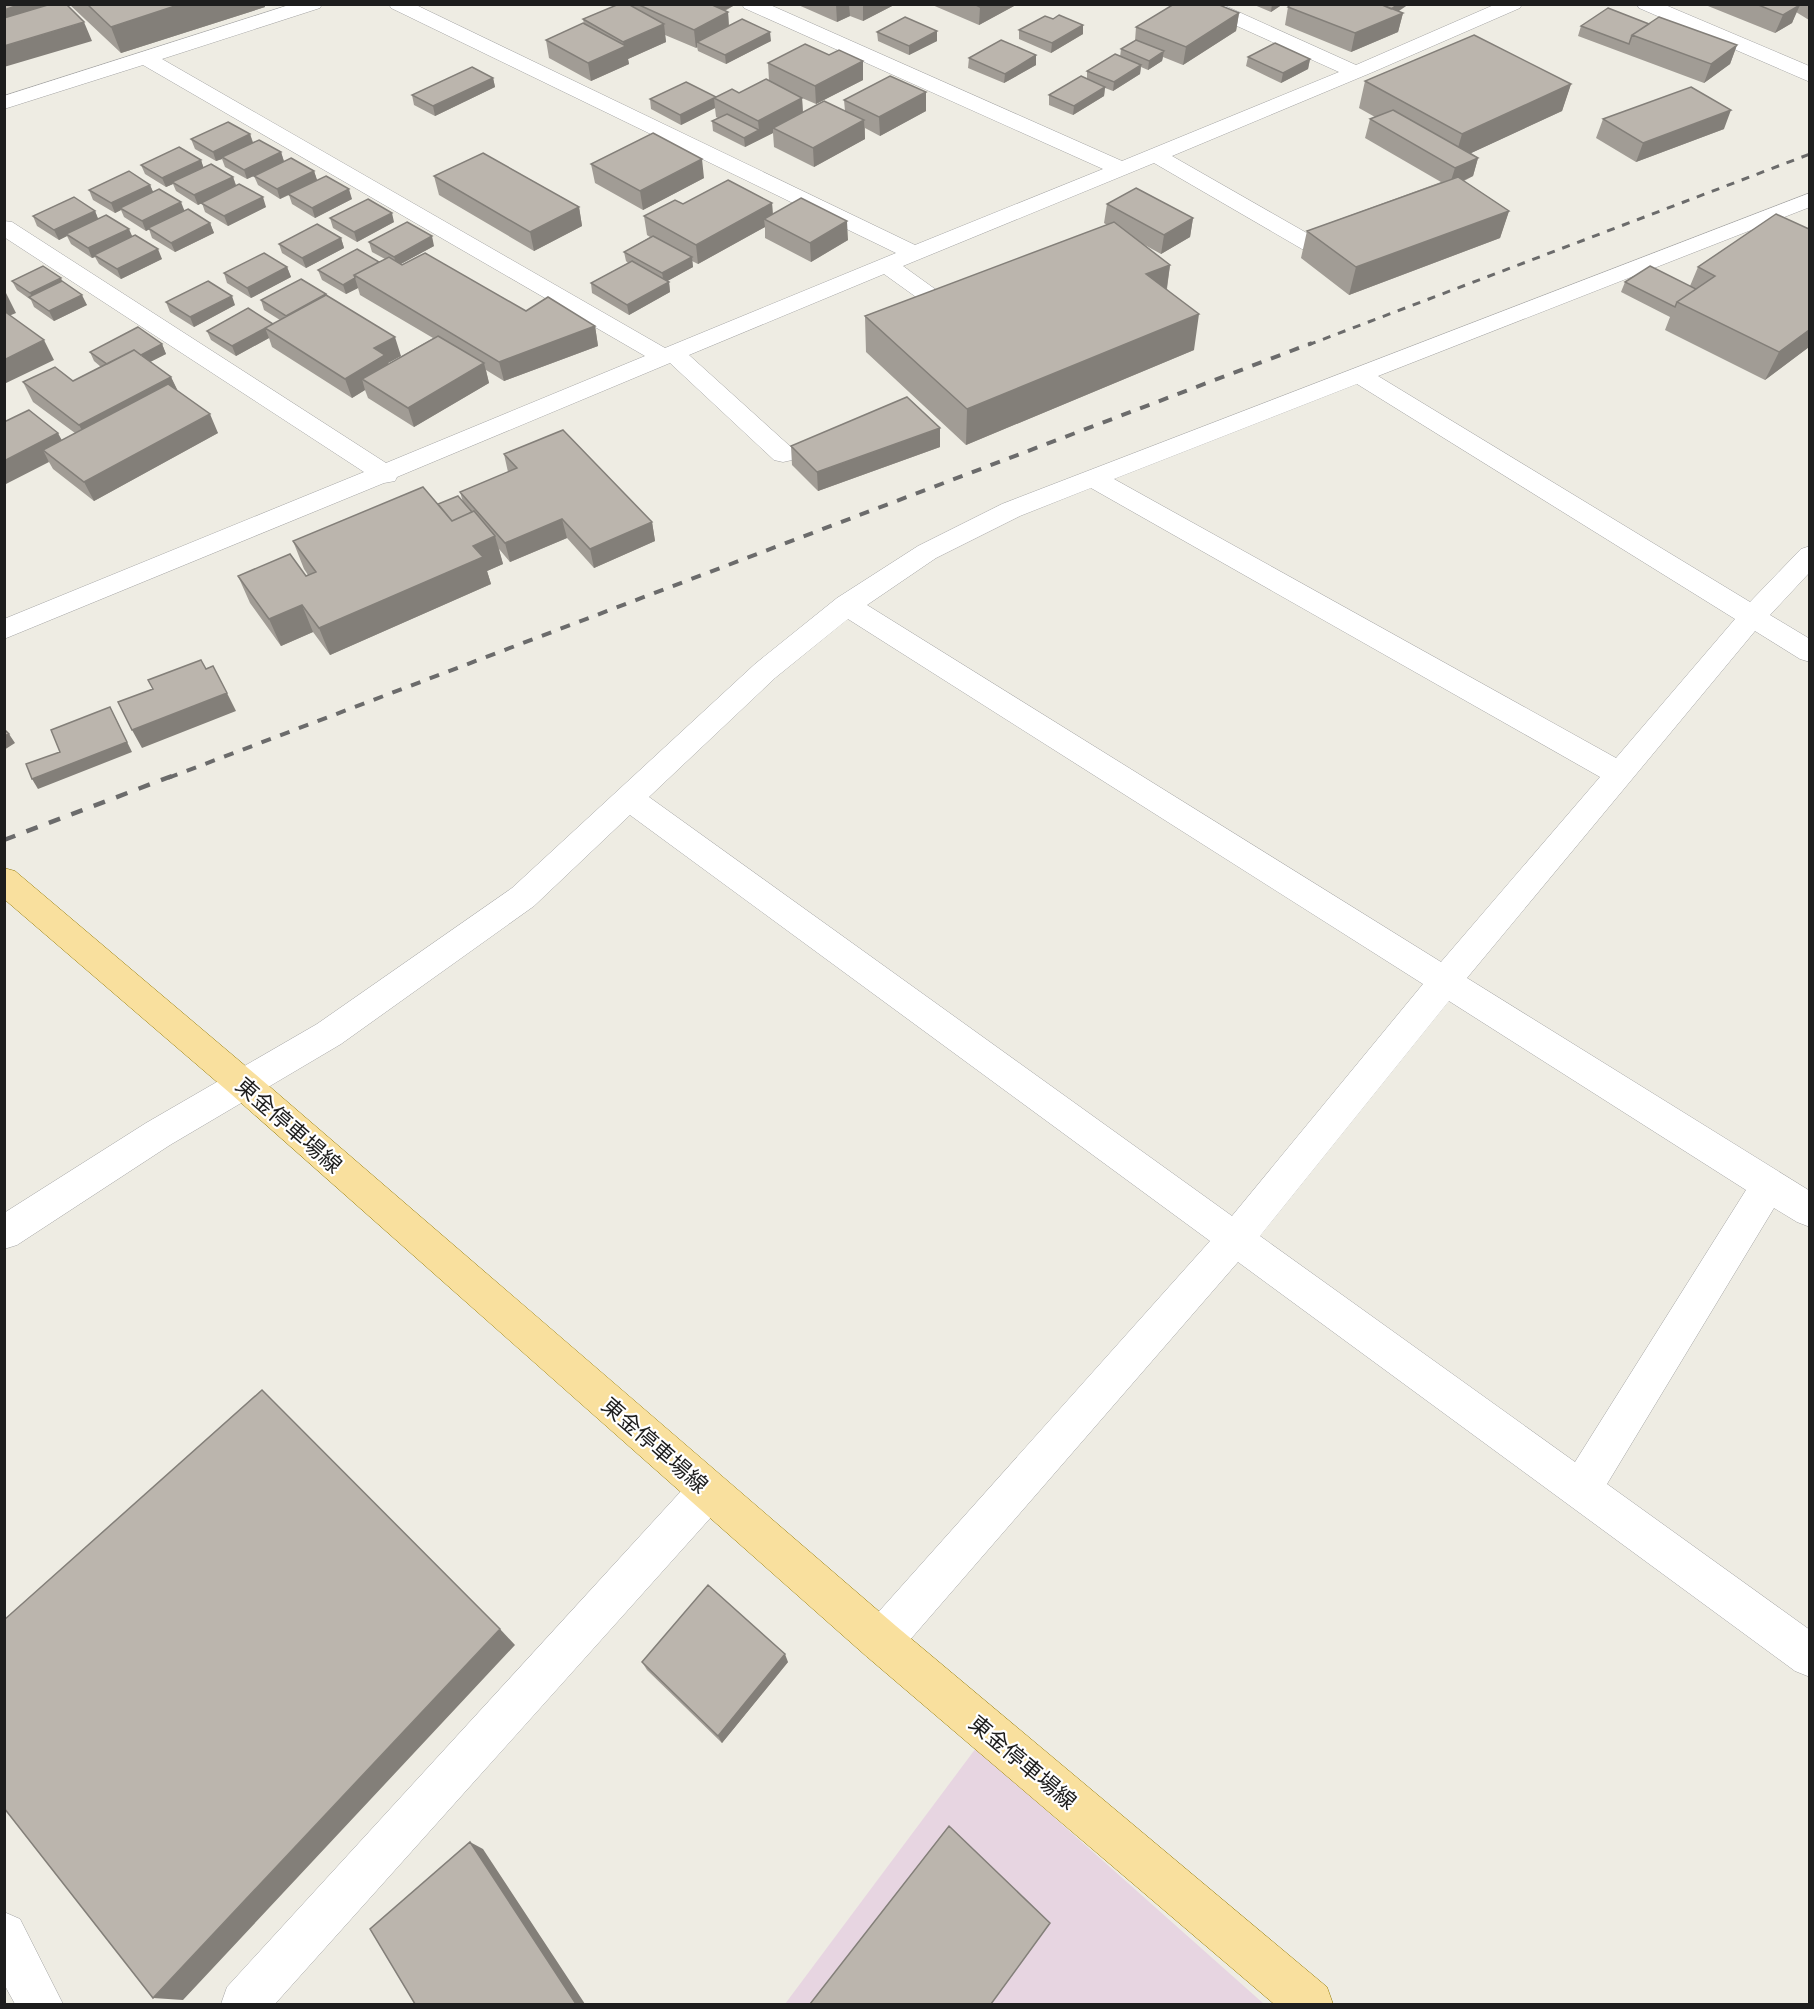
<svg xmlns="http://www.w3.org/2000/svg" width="1814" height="2009" font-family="'Titillium Web','Noto Sans JP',sans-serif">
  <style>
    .industrial { fill: #e7d5e1 }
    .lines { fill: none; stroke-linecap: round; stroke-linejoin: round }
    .minor-casing { stroke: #a4a4a4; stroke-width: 1 }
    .major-casing { stroke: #927a05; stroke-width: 1 }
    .minor { fill: #fff; fill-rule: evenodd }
    .major { fill: #f9e09e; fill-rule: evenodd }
    .rail-far2 { stroke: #6b6b6b; stroke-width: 3; stroke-dasharray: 8 8; stroke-linecap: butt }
    .rail-far1 { stroke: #6b6b6b; stroke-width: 4; stroke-dasharray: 10 10; stroke-linecap: butt }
    .rail { stroke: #6b6b6b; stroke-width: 4.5; stroke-dasharray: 12 12; stroke-linecap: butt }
    .wall { fill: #a19c95 }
    .shaded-wall { fill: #837f79 }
    .building { fill: #bbb5ad; stroke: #837f79; stroke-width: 1.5 }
    .labels { text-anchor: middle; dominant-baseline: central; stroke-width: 4.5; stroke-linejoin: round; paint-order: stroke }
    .street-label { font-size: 22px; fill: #1d1d1d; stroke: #fff }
  </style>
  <rect width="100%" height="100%" fill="#eeece3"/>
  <path class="industrial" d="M976 1748 1264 2004H785Z"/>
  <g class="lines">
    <g class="minor-casing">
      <path id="minor" d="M292 4H322L320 8 162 59 665 348 896 253 391 8 389 4H414L915 245 1103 169 744 8 742 4H768L1122 161 1339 72 1197 8 1195 4H1221L1356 65 1496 4H1522L1520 8 1373 72 1172 156 1312 236 1348 225 1356 227 1359 232 1356 237 1310 251 1302 249 1154 163 903 266 953 302 957 307 953 312 945 314 937 312 884 274 689 355 792 448 796 454 792 460 783 462 774 460 670 363 397 477 395 481 384 483 4 639V619L364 472 4 237V221L12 222 386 463 645 356 143 65 4 109V96Z
        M1637 4H1663L1807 65 1810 67V82L1639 8Z
        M1810 193V207L1378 376 1750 602 1801 549 1810 546V572L1770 615 1810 639V662L1800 659 1755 631 1467 978 1810 1191V1227L1797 1222 1774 1208 1607 1484 1810 1630V1677L1795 1671 1238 1262 896 1656 881 1662 866 1656 860 1641 866 1626 1210 1241 630 815 534 906 341 1044 170 1145 17 1245 4 1249V1213L146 1123 317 1024 512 888 755 664 837 598 918 546 1002 504ZM1357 384 1735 619 1616 758 1114 479ZM1091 488 1600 777 1441 962 867 605 936 558 1020 516ZM848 619 1423 984 1232 1216 649 797 775 678ZM1449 1001 1746 1190 1575 1462 1260 1236Z
        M708 1471 722 1477 728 1491 722 1505 275 2004H221L227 1987 694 1477Z
        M4 1912 20 1919 63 2004H15L4 1984Z"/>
    </g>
    <g class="major-casing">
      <path id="major" d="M4 868 15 871 255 1074 896 1626 1327 1987 1333 2004H1274L866 1656 231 1094 4 899Z"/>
    </g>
    <use href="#minor" class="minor"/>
    <use href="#major" class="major"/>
    <path class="rail-far2" d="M1308 345 1810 154"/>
    <path class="rail-far1" d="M168 778 1312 343"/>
    <path class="rail" d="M4 840 172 776"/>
  </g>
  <path class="wall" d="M69 4H264L265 7 121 53Z
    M619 4H733V6L725 11 728 12 729 26 771 41 726 64 698 51 697 47 696 48 665 35 666 42 628 59 629 64 591 81 549 58 546 40 584 24 583 19Z
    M796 4H894V5L863 21 850 16 837 22Z
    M930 4H1014V6L979 25Z
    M1252 4H1283L1271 12Z
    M1703 4H1809V20L1796 12 1792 23 1775 33Z
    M1288 7 1399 12 1403 13 1398 32 1351 52 1285 25Z
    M1239 13 1236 31 1183 65 1163 57 1162 61 1148 70 1141 67 1140 74 1113 91 1105 88 1104 96 1073 115 1049 105V95L1087 79V71L1120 57 1121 49 1135 41 1136 27Z
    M1053 19 1083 25V34L1051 53 1019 39V30Z
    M1649 24 1737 45 1730 64 1704 83 1578 36 1581 26Z
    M937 31V41L909 55 878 41 877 32Z
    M829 55 863 61V80L816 104 802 98 803 112 845 111 844 100 926 111 880 136 865 128V139L814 167 774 147 773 133 745 147 713 131 712 121 718 118 716 117 715 108 681 125 651 109 650 99 716 97 739 93 769 81 768 63Z
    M1036 55V65L1004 83 968 68 969 58Z
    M1248 57 1310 59 1308 69 1281 83 1246 66Z
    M493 78 495 87 435 116 414 105 412 95Z
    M1365 81 1571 84 1562 111 1471 153 1478 158 1473 176 1464 181 1509 211 1500 238 1349 295 1301 258 1307 231 1441 182 1365 138 1370 119 1375 117 1359 108Z
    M1603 119 1724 129 1636 162 1596 138Z
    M250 134 253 142 281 152 284 161 314 171 317 180 352 199 315 218 292 204 289 195 280 199 258 185 254 176 247 179 225 167 222 159 216 161 195 149 191 139Z
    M201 160 203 167 233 177 236 185 266 207 228 226 205 212 202 203 198 205 176 191 173 184 166 187 145 174 141 165Z
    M591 164 704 178 643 210 595 183Z
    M434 176 579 207 582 226 534 251 439 195Z
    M150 185 153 192 184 211 210 223 214 233 175 252 152 238 149 229 146 231 124 217 121 210 115 213 93 200 89 190Z
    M772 203 773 214 848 240 811 262 765 238V227L698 264 692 261 693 267 667 281 669 282 670 292 629 315 592 293 591 283 628 263 626 261 624 252 650 237 647 235 644 216 683 204Z
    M1107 204 1193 218 1190 237 1161 254 1143 244 1170 265 1167 289 1194 350 966 445 866 352 865 316 1107 225 1104 223Z
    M95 211 98 219 132 236 162 259 121 279 99 264 95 257 92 258 71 244 67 236 59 240 37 226 33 216Z
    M330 218 394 222 357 242 333 228Z
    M1809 229V347L1765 380 1665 330 1670 317 1621 292 1625 282 1690 286 1698 267Z
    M341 238 344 248 306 268 282 253 279 244Z
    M369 242 434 246 401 264 526 311 595 326 598 346 504 381 486 370 489 383 414 427 368 398 365 390 352 398 272 347 269 338 236 356 211 340 207 331 273 324 280 320 264 310 261 300 326 295 401 356 388 363V364L433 338 360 295 358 288 346 294 322 280 318 270 379 262 385 259 372 252Z
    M287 267 291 277 251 298 227 283 224 273Z
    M12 281H62L87 305 54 321 34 307 31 300 17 290Z
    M166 302 235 305 194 327 170 312Z
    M162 344 166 354 150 362 171 377 178 391 218 433 94 501 53 469 49 462 4 422 62 440 75 433 33 402 23 382 73 381 101 367 94 361 90 352Z
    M940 428V447L818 491 792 465 791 446Z
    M504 454 652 522 655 541 594 568 567 538 510 562 499 549 503 564 487 571 491 584 330 655 313 632 281 646 250 603 238 576H306L308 575 304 569 293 541 438 504 463 502 460 492 508 472Z
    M642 1662H788L722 1743 647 1670Z"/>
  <path class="shaded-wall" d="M21 4H60L4 31V10Z
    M181 4H264L265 7 121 53 111 27Z
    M712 4H733V6L713 16Z
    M836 4H849L850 16 837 22Z
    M863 4H894V5L863 21Z
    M984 4H1014V6L979 25 980 7Z
    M1272 4H1283L1271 12Z
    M1398 4H1409L1386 20 1403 13 1398 32 1351 52 1355 33Z
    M1800 5 1792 23 1775 33 1783 15Z
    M728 12 729 30 697 42V47L696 48 694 30Z
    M1239 13 1236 31 1183 65 1186 47Z
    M84 22 92 41 4 67V46Z
    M664 24 666 42 628 59 629 64 591 81 588 63 624 47 623 42Z
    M1083 25V34L1051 53 1052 43Z
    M937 31V41L909 55V46Z
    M770 32 771 41 726 64 725 55Z
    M1737 45 1730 64 1704 83 1711 64Z
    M1164 51 1162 61 1148 70 1149 61Z
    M1036 55V65L1004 83 1005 74Z
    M1310 59 1308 69 1281 83 1283 73Z
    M863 61V80L816 104 815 86Z
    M1141 65 1140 74 1113 91 1114 82Z
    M493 78 495 87 435 116 433 106Z
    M1571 84 1562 111 1454 161 1462 134Z
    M1105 87 1104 96 1073 115 1074 106Z
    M926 92V111L880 136 879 117Z
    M714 98 715 108 681 125 680 115Z
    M802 98 803 117 773 128V133L745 147 744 138 759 130 758 121Z
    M1731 110 1724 129 1636 162 1643 143Z
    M864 120 865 139 814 167 813 148Z
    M250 134 253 144 222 157V159L216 161 213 152Z
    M281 152 284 162 247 179 244 170Z
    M1478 158 1473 176 1449 187 1455 168Z
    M702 159 704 178 643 210 640 191Z
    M201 160 204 169 172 182 173 184 166 187 162 178Z
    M314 171 317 180 280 199 277 189Z
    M233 177 236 186 198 205 194 195Z
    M150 185 154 194 120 208 121 210 115 213 111 203Z
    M349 189 352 199 315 218 312 208Z
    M263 197 266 207 228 226 224 216Z
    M181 202 185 212 146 231 142 221Z
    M772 203 773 222 764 219 765 227 698 264 696 245Z
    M579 207 582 226 534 251 530 232Z
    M95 211 99 221 66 234 67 236 59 240 54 230Z
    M1509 211 1500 238 1349 295 1356 267Z
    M392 213 394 222 357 242 354 232Z
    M1193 218 1190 237 1161 254 1164 235Z
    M847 221 848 240 811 262 810 243Z
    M210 223 214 233 175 252 171 243Z
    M129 229 133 238 94 255 95 257 92 258 88 248Z
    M432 236 434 246 397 266 394 257Z
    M341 238 344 248 306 268 302 258Z
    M158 249 162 259 121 279 117 269Z
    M692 257 693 267 664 283 662 273Z
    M1170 265 1165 300 1146 274Z
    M287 267 291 277 251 298 247 288Z
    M61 278 65 288 33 299 30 293Z
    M355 278 358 288 346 294 343 285Z
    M669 282 670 292 629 315 627 305Z
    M6 293 16 313 4 318V294Z
    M82 295 87 305 54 321 49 311Z
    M232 296 235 305 194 327 190 317Z
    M1199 314 1194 350 966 445 967 409Z
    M595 326 598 346 504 381 499 362Z
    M265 328 269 338 236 356 232 346Z
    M1809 330V347L1765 380 1779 352Z
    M395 337 401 356 388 363 391 375 362 379 365 390 352 398 345 379 374 348Z
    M44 340 54 360 4 384V360Z
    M162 344 166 354 118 378 113 369Z
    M484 363 489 383 414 427 408 408Z
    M171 377 180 396 89 444 79 425Z
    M210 414 218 433 94 501 84 482Z
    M940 428V447L818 491 817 472Z
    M58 433 68 452 43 450 49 462 4 485V461Z
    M562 519 567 538 510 562 505 543Z
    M652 522 655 541 594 568 590 549Z
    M495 536 503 564 487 571 491 584 330 655 319 628 473 546Z
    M302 605 313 632 281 646 269 619Z
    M227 693 236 711 142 748 132 730Z
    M110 707 132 752 38 789 32 779Z
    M9 734 15 743 4 750V736Z
    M500 1629 515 1645 183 2000 153 1998Z
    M785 1654 788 1662 722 1743 718 1736Z
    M470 1842 483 1849 585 2004H576Z"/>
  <path class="building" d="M4 4H21L4 10Z
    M51 4H66L84 22 4 46V18Z
    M87 4H181L111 27Z
    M619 4H628L664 24 623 42 583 19Z
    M637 4H710L728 12 694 30Z
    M974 4H984L980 7Z
    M1174 4H1217L1239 13 1186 47 1136 27Z
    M1292 4H1380L1403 13 1355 33 1288 7Z
    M1380 4H1398L1391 9Z
    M1756 4H1799L1800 5 1783 15Z
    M1608 8 1649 24 1632 35 1629 44 1581 26Z
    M1059 15 1083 25 1052 43 1019 30 1045 16 1053 19Z
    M905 17 937 31 909 46 877 32Z
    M1659 17 1737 45 1711 64 1632 35Z
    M742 19 770 32 725 55 697 42Z
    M583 23 626 46 588 63 546 40Z
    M1474 35 1571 84 1462 134 1365 81Z
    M1001 40 1036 55 1005 74 969 58Z
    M1136 40 1164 51 1149 61 1121 49Z
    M1275 43 1310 59 1283 73 1248 57Z
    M805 44 829 55 839 50 863 61 815 86 768 63Z
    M1115 54 1141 65 1114 82 1087 71Z
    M472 67 493 78 433 106 412 95Z
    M890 76 926 92 879 117 844 100Z
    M1081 76 1105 87 1074 106 1049 95Z
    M766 79 802 98 758 121 714 98 732 89 739 93Z
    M686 82 716 97 680 115 650 99Z
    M1691 87 1731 110 1643 143 1603 119Z
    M824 101 864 120 813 148 773 128Z
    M1393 110 1478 158 1455 168 1370 119Z
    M727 114 759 130 744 138 712 121Z
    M228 122 250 134 213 152 191 139Z
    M653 133 702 159 640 191 591 164Z
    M259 140 281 152 244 170 222 157Z
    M179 147 201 160 162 178 141 165Z
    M483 153 579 207 530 232 434 176Z
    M291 158 314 171 277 189 254 176Z
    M211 164 233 177 194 195 172 182Z
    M129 171 150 185 111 203 89 190Z
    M326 176 349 189 312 208 288 194Z
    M1458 177 1509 211 1356 267 1307 231Z
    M728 180 772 203 696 245 644 216 675 200 683 204Z
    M239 184 263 197 224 216 201 203Z
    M1136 188 1193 218 1164 235 1107 204Z
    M159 189 181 202 142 221 120 208Z
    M74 197 95 211 54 230 33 216Z
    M801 198 847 221 810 243 764 219Z
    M368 199 392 213 354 232 330 218Z
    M188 209 210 223 171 243 148 228Z
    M1776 214 1809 229V330L1779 352 1677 302 1715 276 1698 267Z
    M106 215 129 229 88 248 66 234Z
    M407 222 432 236 394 257 369 242Z
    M1114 222 1170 265 1146 274 1199 314 967 409 865 316Z
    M317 224 341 238 302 258 279 244Z
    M135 235 158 249 117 269 94 255Z
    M653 236 692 257 662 273 624 252Z
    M357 249 379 262 354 275 355 278 343 285 318 270Z
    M264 253 287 267 247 288 224 273Z
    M425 253 526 311 548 297 595 326 499 362 354 275 389 257 402 265Z
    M632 261 669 282 627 305 591 283Z
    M43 266 61 278 30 293 12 281Z
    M1650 266 1696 289 1677 302 1675 307 1625 282Z
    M301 279 326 294 286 316 261 300Z
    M62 281 82 295 49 311 29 297Z
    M208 281 232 296 190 317 166 302Z
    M326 295 395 337 374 348 385 355 345 379 265 328Z
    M248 308 273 324 232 346 207 331Z
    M4 311 44 340 4 360Z
    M138 327 162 344 141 355 134 350 107 364 90 352Z
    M438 336 484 363 408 408 362 379Z
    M134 350 171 377 79 425 23 382 55 367 73 381Z
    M168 384 210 414 84 482 43 450Z
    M907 397 940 428 817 472 791 446Z
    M29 410 58 433 4 461V422Z
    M563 430 652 522 590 549 562 519 505 543 460 492 517 468 504 454Z
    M423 487 452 521 474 511 495 536 473 546 483 557 319 628 302 605 269 619 238 576 290 554 306 576 316 572 293 541Z
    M458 496 472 512 452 521 438 504Z
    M201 660 206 669 213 666 227 693 132 730 118 702 153 689 148 680Z
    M110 707 127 742 32 779 26 764 60 752 51 730Z
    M4 729 9 734 4 736Z
    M262 1390 500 1629 153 1998 4 1808V1620Z
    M708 1585 785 1654 718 1736 642 1662Z
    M949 1826 1050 1923 991 2004H810Z
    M470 1842 576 2004H415L370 1929Z"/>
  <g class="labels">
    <g class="street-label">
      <text transform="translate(289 1125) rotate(41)">東金停車場線</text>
      <text transform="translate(655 1445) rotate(41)">東金停車場線</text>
      <text transform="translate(1023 1762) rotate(40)">東金停車場線</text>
    </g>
  </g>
  <rect width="1814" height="2009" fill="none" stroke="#1d1d1d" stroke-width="12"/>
</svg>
